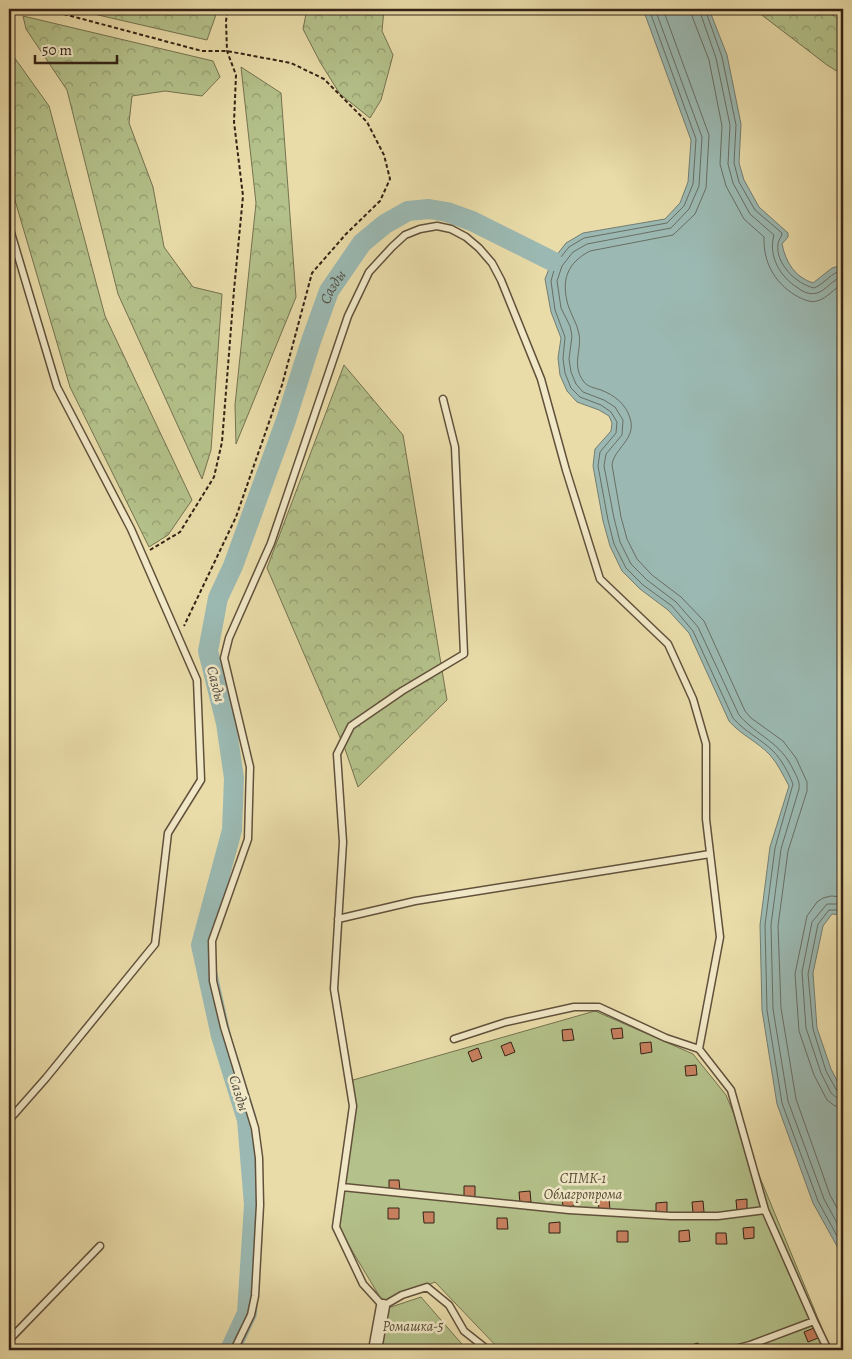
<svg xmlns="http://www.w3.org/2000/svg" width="852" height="1359" font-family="Alegreya,serif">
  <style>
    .forest { fill: url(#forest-crowns); stroke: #747250 }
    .garden { fill: #b4c18a; stroke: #747250 }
    .water { fill: #9bb9b2; stroke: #727d74 }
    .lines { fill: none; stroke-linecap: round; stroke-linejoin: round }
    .shore { stroke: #686e64; stroke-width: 1 }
    .river { stroke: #9bb9b2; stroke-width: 20 }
    .building { fill: #c7805e; stroke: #342316 }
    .service-casing { stroke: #61513b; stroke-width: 9 }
    .minor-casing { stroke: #61513b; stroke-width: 15 }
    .path { stroke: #342316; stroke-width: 2; stroke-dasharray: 4 2.5; stroke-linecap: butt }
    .service { stroke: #f1e8c7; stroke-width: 6 }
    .minor { stroke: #f1e8c7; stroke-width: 12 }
    .labels { text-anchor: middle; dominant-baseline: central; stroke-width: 5; stroke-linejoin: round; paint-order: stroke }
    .park-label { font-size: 14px; font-style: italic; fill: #544a33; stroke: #f1e8c7 }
    .water-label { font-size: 15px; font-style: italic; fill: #535045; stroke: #f1e8c7 }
  </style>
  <defs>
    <pattern id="forest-crowns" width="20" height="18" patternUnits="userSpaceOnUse" patternTransform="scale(1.25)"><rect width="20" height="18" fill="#b4c18a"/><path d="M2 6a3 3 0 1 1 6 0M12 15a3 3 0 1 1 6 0" fill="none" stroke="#939c70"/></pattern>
  </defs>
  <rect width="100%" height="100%" fill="#e9dca9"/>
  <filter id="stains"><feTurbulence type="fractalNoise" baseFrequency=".004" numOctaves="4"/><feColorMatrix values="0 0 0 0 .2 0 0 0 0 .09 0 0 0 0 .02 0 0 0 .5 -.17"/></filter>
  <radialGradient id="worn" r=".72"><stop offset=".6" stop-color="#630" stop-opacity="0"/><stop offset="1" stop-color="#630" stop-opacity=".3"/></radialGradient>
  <path class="forest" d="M72 9H218L207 40Z
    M307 9H384L382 31 393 55 381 100 370 118 340 94 320 62 303 29Z
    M754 9H824L843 22V75L827 65Z
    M23 16 213 61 220 77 202 96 165 91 132 96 129 123 153 187 164 247 193 287 222 294 211 450 202 479 118 294 67 90 26 29Z
    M9 50 49 106 105 316 192 500 168 535 149 547 70 387 9 180Z
    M241 67 281 93 296 297 236 444 235 405 256 203Z
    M344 365 403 435 447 700 358 787 345 749 267 568Z"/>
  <path class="garden" d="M595 1011 693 1054 726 1095 831 1350H500L435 1282 384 1304 338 1227 353 1080Z
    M421 1297 467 1350H378L385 1309Z"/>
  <path class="water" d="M643 9H709L727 55 741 124 739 163 744 180 759 207 788 233V237L782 244C786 263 795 277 813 283L832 268 843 265V915L832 914 823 926 813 973 817 1028 831 1069 843 1092V1257L813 1203 777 1104 762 1010 760 925 770 847 789 786C783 775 778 764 770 755 758 742 741 735 729 721L689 633 668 610 640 589 622 571 610 546 603 521 593 466 595 449 611 431 612 423 609 416 599 410 577 402 567 391 560 375 558 358 561 338 551 312 545 279 552 261 566 243 583 233 665 219 680 203 688 182 691 140Z"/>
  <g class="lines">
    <path class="shore" d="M649 9 696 139 693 184 684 206 667 223 584 238 569 247 556 263 551 281 555 310 565 337 563 359 565 373 571 388 580 397 601 405 611 412 617 422 616 433 600 452 598 466 608 520 614 544 626 568 643 585 672 606 693 631 733 718C745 732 761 739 773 751 782 760 788 772 793 784L775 848 765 925 767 1010 782 1103 818 1201 843 1247
      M655 9 702 137 699 186 689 209 671 228 587 244 573 252 562 266 557 281 561 308 570 326 572 336 569 359 571 372 576 384 583 392 604 400 615 407 623 420 622 435 606 454 604 466 614 518 620 542 631 564 647 580 676 602 698 627 739 715C758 737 780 741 794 771 797 777 800 782 799 789L781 849 771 925 773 1009 788 1101 824 1199 843 1234
      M663 9 709 135 706 188 695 214 673 235 590 251C567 263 561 280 568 305 571 315 577 323 579 334 582 351 571 365 584 382 588 387 595 388 601 390 614 395 626 404 630 418 637 439 614 448 612 465L621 517 627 539 637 559 652 575 681 597 704 621 745 711 751 718 783 741 796 758 807 782V791L788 851 778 926 781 1008 796 1099 830 1195 843 1219
      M691 9 692 16 709 60 722 126 720 164 726 186 744 219 764 237C763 262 775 283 795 295 802 299 810 303 817 301 828 298 834 288 843 284
      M699 9 716 58 730 125 728 164 733 183 750 214 774 235C768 256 780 277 798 288 803 292 810 295 817 293 827 290 832 279 843 277
      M705 9 722 57 736 125 734 163 739 182 755 210 782 233C782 237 778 240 778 244 775 263 796 284 814 288 826 283 830 273 843 270
      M843 897 831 896 823 898 817 902 807 916 795 974 799 1031 814 1075 827 1100 835 1106 843 1107
      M843 904H827L812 922 802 972 806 1028 821 1073 831 1093 837 1098 843 1100
      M843 910H829L818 924 808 974 813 1029 826 1071 837 1091 843 1093"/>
    <path class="river" id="s1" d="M230 1350 247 1313 254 1205 247 1120 221 1036 201 945 232 830 234 778 226 723 208 651 218 598 233 566 286 420 311 341 329 291 362 243 385 224 408 211 429 209 447 212 472 221 552 261"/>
  </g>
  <path class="building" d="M622 1028 623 1038 613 1039 611 1029Z
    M572 1029 574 1040 563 1041 562 1030Z
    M511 1042 515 1052 505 1056 501 1046Z
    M651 1042 652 1052 641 1054 640 1043Z
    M478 1048 482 1058 472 1062 468 1052Z
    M696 1065 697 1075 686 1076 685 1066Z
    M389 1180H399L400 1191H389Z
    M464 1186H475V1197H464Z
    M530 1191 531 1202 520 1203 519 1192Z
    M562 1196H573L574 1206 563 1207Z
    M598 1199H609L610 1210H599Z
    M747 1199V1209L737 1211 736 1200Z
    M703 1201 704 1212 693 1213 692 1202Z
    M667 1202V1213L656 1214V1203Z
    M388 1208H399V1219H388Z
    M423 1212H434V1223H424Z
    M497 1218H507L508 1229H497Z
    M560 1222V1233H549V1223Z
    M754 1227V1238L744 1239 743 1228Z
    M689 1230 690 1241 679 1242V1231Z
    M617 1231H628V1242H617Z
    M716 1233H726L727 1244H716Z
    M814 1328 818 1338 808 1342 804 1332Z
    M698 1343 700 1350H689L688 1346Z"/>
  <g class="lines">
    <g class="service-casing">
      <path id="service" d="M9 226 57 387 131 529 197 680 201 780 168 833 155 944 46 1078 9 1120
        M443 399 455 447 464 654 402 691 351 726 337 754 343 842 334 989 353 1106 336 1227 363 1284 383 1306 402 1295 427 1287 449 1305 464 1331 488 1350
        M338 919 415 901 710 854
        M454 1039 506 1022 574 1007H599L666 1038 699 1049
        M342 1187 569 1210 671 1216H718L765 1210
        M814 1321 828 1350
        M9 1340 100 1246
        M234 1350 251 1315 255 1296 260 1205 259 1158 255 1128 224 1027 213 981 212 941 248 839 250 767 224 658 229 638 271 543 348 316 369 272 392 247 405 235 420 229 437 226 451 229 466 237 479 248 492 263 501 280 541 379 566 470 600 579 668 644 693 699 706 744V819L720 937 699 1049 731 1090 765 1210 814 1321 750 1345 731 1350"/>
    </g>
    <g class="minor-casing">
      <path id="minor" d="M375 1350 383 1306"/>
    </g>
    <path class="path" d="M45 9 202 51H227L291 63 324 79 367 122 384 155 390 179 380 201 346 234 312 273 282 385 236 517 184 626
      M150 550 180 532 214 477 222 442 234 290 243 196 234 122 236 75 227 51 226 21 228 9"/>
    <use href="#service" class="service"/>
    <use href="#minor" class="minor"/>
  </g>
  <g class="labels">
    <g class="park-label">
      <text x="583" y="1178">СПМК-1<tspan x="583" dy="16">Облагропрома</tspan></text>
      <text x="413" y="1326">Ромашка-5</text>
    </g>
    <g class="water-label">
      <text stroke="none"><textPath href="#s1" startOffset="1102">Сазды</textPath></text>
      <text transform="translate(216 684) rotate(76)">Сазды</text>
      <text transform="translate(239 1093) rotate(73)">Сазды</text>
    </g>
  </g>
  <rect width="852" height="1359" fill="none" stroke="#e9dca9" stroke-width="30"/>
  <rect x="10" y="10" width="832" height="1339" fill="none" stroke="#342316" stroke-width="2.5"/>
  <rect x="15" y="15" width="822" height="1329" fill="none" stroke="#342316"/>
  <path d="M35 55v8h82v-8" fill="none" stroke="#342316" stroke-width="2.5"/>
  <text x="42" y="55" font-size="15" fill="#342316" stroke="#f1e8c7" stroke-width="4" paint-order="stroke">50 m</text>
  <rect width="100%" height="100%" filter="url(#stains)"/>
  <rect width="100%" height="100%" fill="url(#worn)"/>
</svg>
